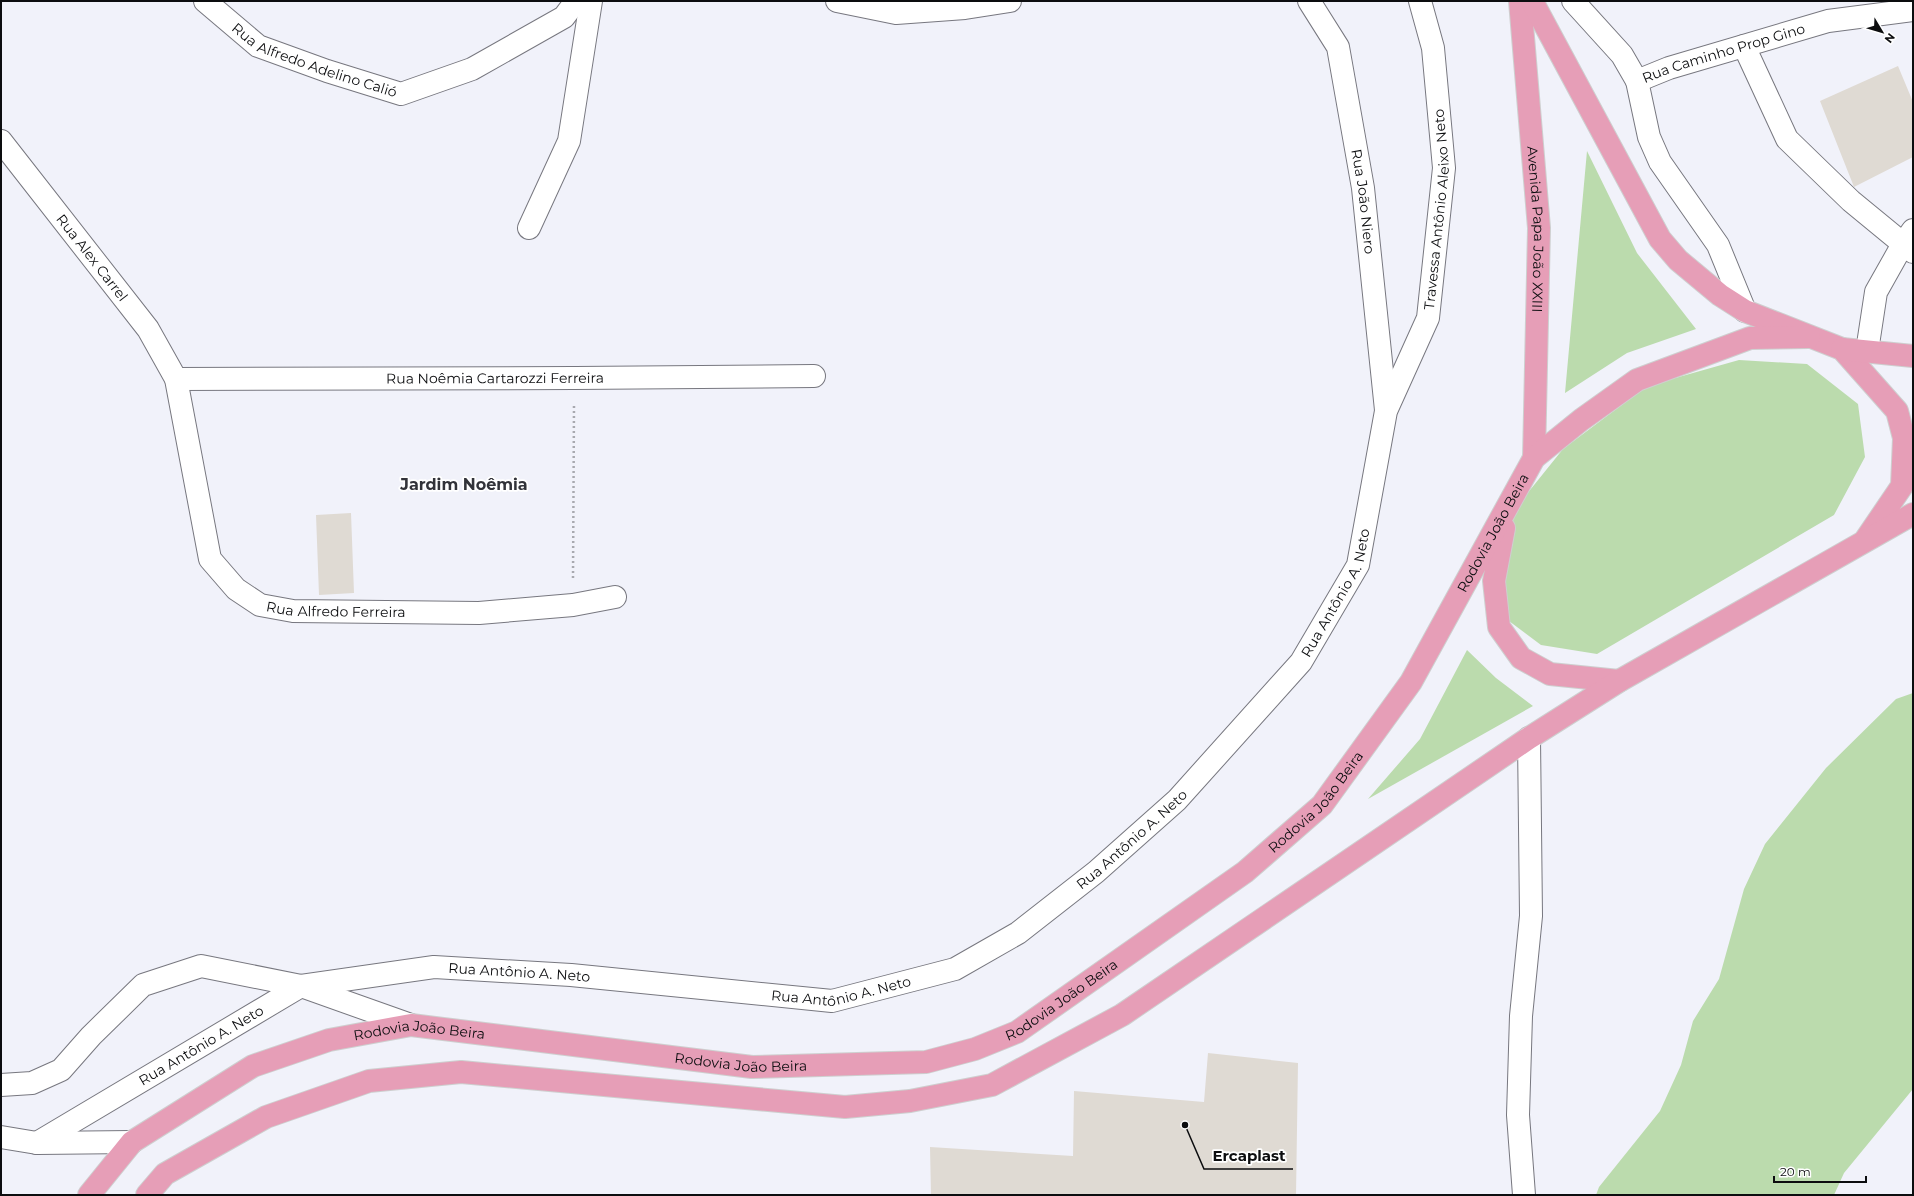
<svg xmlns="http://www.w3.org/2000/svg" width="1914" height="1196" font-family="Montserrat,sans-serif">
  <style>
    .green { fill: #bbdbad }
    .building { fill: #dfdad3 }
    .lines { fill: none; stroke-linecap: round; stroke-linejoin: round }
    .minor-casing { stroke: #77777f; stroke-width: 24 }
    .major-casing { stroke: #cecfcf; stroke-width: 24 }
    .path { stroke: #a8a9af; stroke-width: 2.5; stroke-dasharray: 2 3; stroke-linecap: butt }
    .minor { stroke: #fff; stroke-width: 22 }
    .major { stroke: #e69eb7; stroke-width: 22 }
    .labels { text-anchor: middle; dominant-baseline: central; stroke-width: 3.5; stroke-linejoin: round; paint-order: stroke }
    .street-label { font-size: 14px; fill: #0c0d0f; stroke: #fff }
    .quarter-label { font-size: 16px; font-weight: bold; fill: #323339; stroke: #fff }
    .leader { fill: none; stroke: #0c0d0f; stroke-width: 1.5 }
    .callout-dot { fill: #0c0d0f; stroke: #fff; stroke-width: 1.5 }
    .callout-label { font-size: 15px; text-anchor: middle; font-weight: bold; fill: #0c0d0f; stroke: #fff; stroke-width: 3.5; stroke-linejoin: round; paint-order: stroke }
  </style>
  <rect width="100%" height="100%" fill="#f1f2fa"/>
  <path class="green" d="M1587 151 1637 253 1696 329 1627 353 1565 393Z
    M1739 360 1807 364 1858 404 1865 457 1834 515 1597 654 1541 645 1501 615 1509 516 1563 449 1647 386Z
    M1467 650 1496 678 1533 706 1368 799 1420 739Z
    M1913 693V1089L1844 1173 1834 1195H1596L1599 1187 1660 1111 1681 1065 1693 1021 1719 979 1744 889 1765 844 1826 768 1896 699Z"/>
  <path class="building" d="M1898 66 1913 102V157L1854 187 1820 101Z
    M351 513 354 593 319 595 316 515Z
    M1208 1053 1298 1063 1296 1195H931L930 1147 1073 1156 1074 1091 1204 1102Z"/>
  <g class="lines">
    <g class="minor-casing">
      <g id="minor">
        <path id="s1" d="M205 1 258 46 327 71 401 94 472 69 564 17 576 1"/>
        <path d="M837 1 896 13 965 8 1010 1"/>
        <path id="s2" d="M1309 1 1338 47 1363 188 1386 410"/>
        <path id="s3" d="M1573 1 1622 55 1637 81 1669 68 1828 21 1913 10"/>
        <path d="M1744 46 1787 139 1851 201 1913 252"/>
        <path d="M1637 81 1649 137 1660 162 1718 245 1745 311"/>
        <path id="s4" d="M1 141 148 329 176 379 210 559 236 589 260 605 293 611 479 613 573 605 615 597"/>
        <path d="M529 228 569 141 591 1"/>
        <path d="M1867 351 1876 292 1903 244 1913 230"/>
        <path id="s5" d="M176 379 575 378 814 376"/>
        <path d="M1 1085 32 1083 61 1070 91 1036 143 985 201 966 301 986 411 1025"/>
        <path d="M1 1137 37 1143 132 1142"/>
        <path id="s6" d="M37 1143 301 986 434 967 571 975 832 1001 955 969 1018 933 1096 872 1177 800 1301 662 1358 565 1386 411 1428 318 1444 168 1433 48 1420 1"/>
        <path d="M1524 1195 1518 1115 1521 1016 1531 916 1529 738"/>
      </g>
    </g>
    <g class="major-casing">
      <g id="major">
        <path id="s7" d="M1520 1 1539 228 1534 458"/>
        <path d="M1532 1 1660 239 1678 260 1720 295 1745 311 1842 349 1897 411 1904 438 1902 486 1866 539"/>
        <path d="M1842 349 1913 356"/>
        <path d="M1504 528 1494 581 1499 627 1521 658 1550 674 1619 681"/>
        <path id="s8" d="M89 1195 132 1142 253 1066 329 1040 411 1025 752 1067 926 1062 975 1049 1017 1032 1245 872 1322 805 1411 682 1534 458 1581 420 1637 380 1750 338 1809 337"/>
        <path d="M147 1195 165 1174 266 1117 369 1081 461 1072 845 1107 910 1101 992 1085 1122 1015 1529 738 1619 681 1913 514"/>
      </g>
    </g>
    <path class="path" d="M573 578 574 405"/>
    <use href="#minor" class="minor"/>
    <use href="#major" class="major"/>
  </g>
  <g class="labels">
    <g class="street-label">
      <text stroke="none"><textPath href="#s3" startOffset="194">Rua Caminho Prop Gino</textPath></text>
      <text stroke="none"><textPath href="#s1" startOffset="127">Rua Alfredo Adelino Calió</textPath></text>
      <text stroke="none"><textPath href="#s2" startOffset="211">Rua João Niero</textPath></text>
      <text stroke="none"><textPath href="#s6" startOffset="1914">Travessa Antônio Aleixo Neto</textPath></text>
      <text stroke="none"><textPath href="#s7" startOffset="229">Avenida Papa João XXIII</textPath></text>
      <text stroke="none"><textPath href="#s4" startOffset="148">Rua Alex Carrel</textPath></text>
      <text stroke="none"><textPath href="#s5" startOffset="319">Rua Noêmia Cartarozzi Ferreira</textPath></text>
      <text stroke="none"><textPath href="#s8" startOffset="1691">Rodovia João Beira</textPath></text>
      <text stroke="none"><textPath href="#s6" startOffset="1512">Rua Antônio A. Neto</textPath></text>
      <text stroke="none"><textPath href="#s4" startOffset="624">Rua Alfredo Ferreira</textPath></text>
      <text stroke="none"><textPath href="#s8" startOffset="1367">Rodovia João Beira</textPath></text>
      <text stroke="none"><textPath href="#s6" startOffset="1188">Rua Antônio A. Neto</textPath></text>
      <text stroke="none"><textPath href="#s6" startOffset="527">Rua Antônio A. Neto</textPath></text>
      <text stroke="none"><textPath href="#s6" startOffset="851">Rua Antônio A. Neto</textPath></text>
      <text stroke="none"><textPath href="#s8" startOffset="1043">Rodovia João Beira</textPath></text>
      <text stroke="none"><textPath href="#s8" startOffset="383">Rodovia João Beira</textPath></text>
      <text stroke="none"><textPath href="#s6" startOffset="191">Rua Antônio A. Neto</textPath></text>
      <text stroke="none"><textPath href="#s8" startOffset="707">Rodovia João Beira</textPath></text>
    </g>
    <g class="quarter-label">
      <text x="464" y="484">Jardim Noêmia</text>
    </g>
  </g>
  <path class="leader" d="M1185 1125L1204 1169H1293"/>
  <circle class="callout-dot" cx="1185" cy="1125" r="4"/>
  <g class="callout-label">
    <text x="1249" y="1161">Ercaplast</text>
  </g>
  <rect width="1914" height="1196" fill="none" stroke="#0c0d0f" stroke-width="4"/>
  <g transform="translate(1882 32) rotate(128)" stroke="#ffffff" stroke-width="3" paint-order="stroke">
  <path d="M0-3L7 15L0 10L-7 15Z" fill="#0c0d0f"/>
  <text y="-6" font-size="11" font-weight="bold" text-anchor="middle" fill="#0c0d0f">N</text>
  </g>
  <path d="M1774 1176v6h92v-6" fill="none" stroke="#0c0d0f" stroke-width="2"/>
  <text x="1780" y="1176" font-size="12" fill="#0c0d0f" stroke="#ffffff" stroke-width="3" paint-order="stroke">20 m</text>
</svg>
